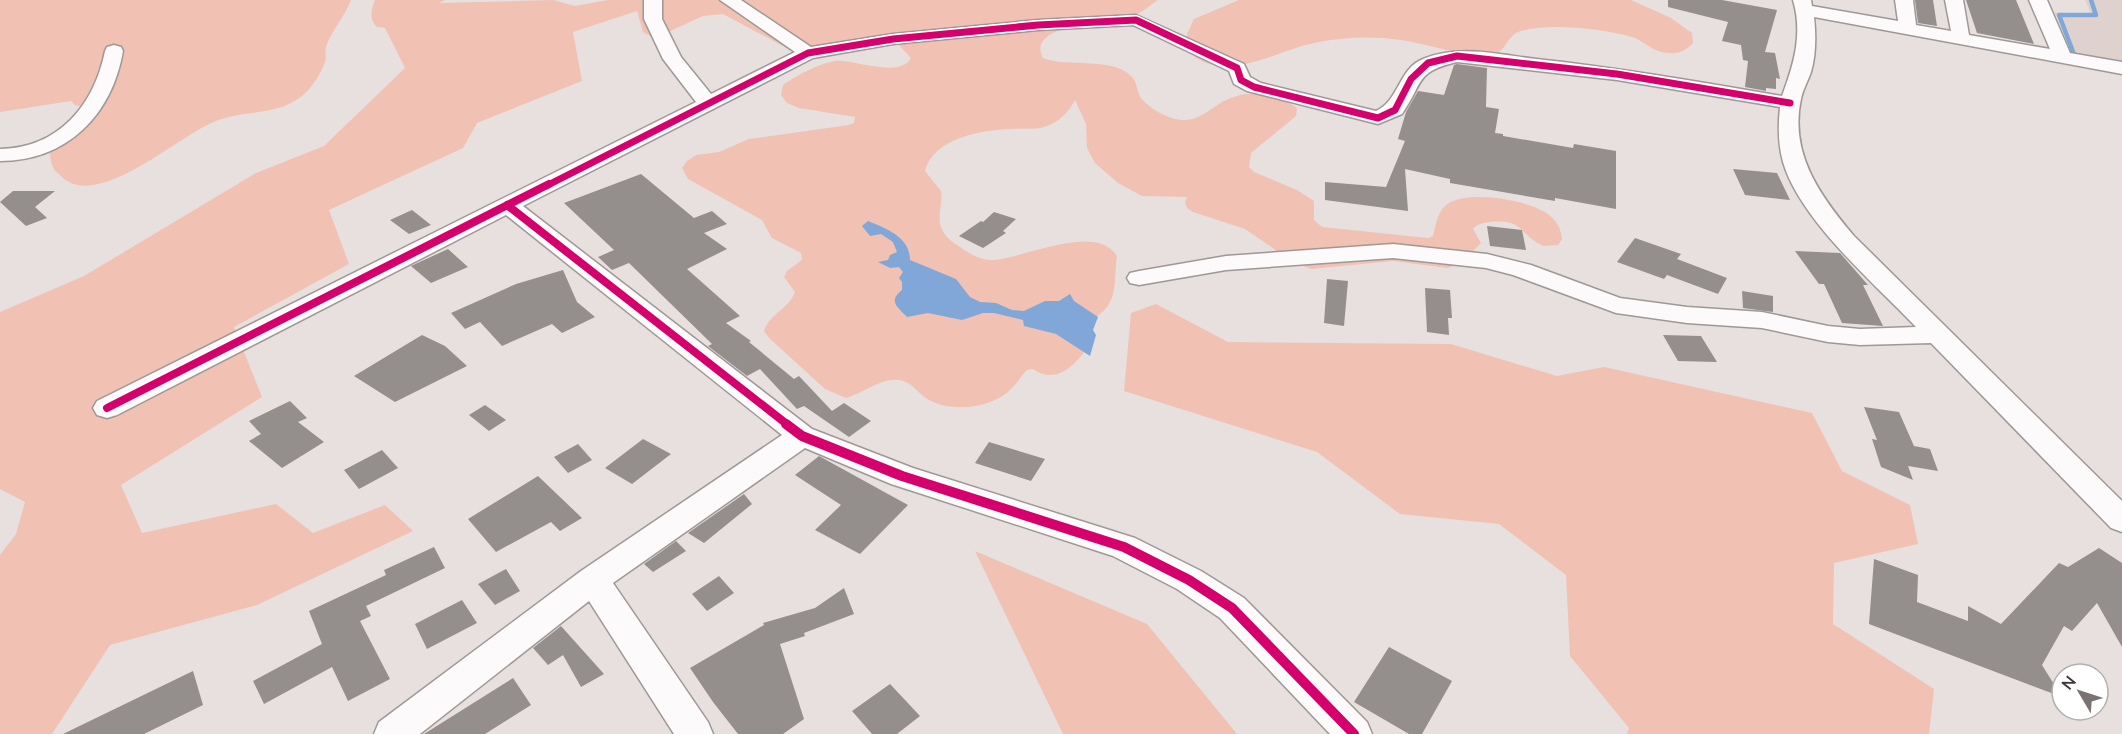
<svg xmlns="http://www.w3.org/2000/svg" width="2122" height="734" font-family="Mulish,sans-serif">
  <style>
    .built { fill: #dfd2ce }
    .green { fill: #f1c1b4 }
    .water { fill: #80a7d8 }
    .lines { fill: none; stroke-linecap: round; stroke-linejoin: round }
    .stream { stroke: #80a7d8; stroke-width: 4.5 }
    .building { fill: #948e8d }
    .minor-casing { stroke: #9e9896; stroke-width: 3 }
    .minor { fill: #fcfafa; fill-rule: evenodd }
    .cycleway-far2-casing { stroke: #fff; stroke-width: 10 }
    .cycleway-far1-casing { stroke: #fff; stroke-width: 12 }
    .cycleway-casing { stroke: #fff; stroke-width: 14 }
    .cycleway-far2 { stroke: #d6006c; stroke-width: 7 }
    .cycleway-far1 { stroke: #d6006c; stroke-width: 8 }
    .cycleway { stroke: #d6006c; stroke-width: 10 }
  </style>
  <rect width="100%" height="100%" fill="#e8e0de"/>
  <path class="built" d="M2085 0H2122V65L2076 57 2055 12 2092 16Z"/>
  <path class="green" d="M0 0H351C345 16 333 29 327 44 324 50 327 56 325 62 322 72 311 89 302 96 275 117 245 109 216 121 179 135 98 211 62 177 59 174 54 171 53 167 50 162 51 155 49 149L89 124 92 118 86 108 75 105 71 101 0 112Z
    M375 0H445L439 3 553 0 575 6 608 0H1158C1150 5 1142 13 1134 15 1115 21 1024 23 1043 58 1067 68 1113 56 1132 77 1137 82 1137 92 1141 98 1151 110 1171 121 1186 120 1199 119 1208 111 1219 104 1244 88 1274 92 1297 108L1296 116 1251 153 1249 167 1254 172 1297 190 1314 201V220L1322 227 1428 238 1433 236C1436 224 1438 209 1449 203 1471 190 1530 200 1549 215 1557 221 1561 229 1562 239L1558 245 1543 246C1518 234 1525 219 1490 222 1483 223 1477 224 1473 229L1481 243 1461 263 1448 268 1393 261 1311 269 1293 262 1245 229 1193 212 1187 208 1185 203 1187 197 1142 196 1118 183 1095 163 1087 148 1086 124 1075 100C1068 113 1058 123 1044 127 1034 130 1022 128 1011 129 982 130 933 138 925 171L941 191C943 202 937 217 941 227 944 236 952 242 960 247 968 253 979 259 989 260 1020 261 1095 221 1117 256 1113 283 1120 303 1093 319L998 309 972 303 896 260 972 309 1030 314 1087 348C1075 366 1055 385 1033 369L1027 370C1021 376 1018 382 1012 388 994 408 953 413 929 400 918 394 912 381 898 380 881 378 862 394 846 398L825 389 769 338 764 331C769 314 789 309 795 292L784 277 787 271 802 260 801 253 772 238 762 220 688 179 682 168 687 161 696 155 719 152 749 139 849 125 854 123 855 117 799 108 787 103 781 95 783 85C797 75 818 64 835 61 854 59 900 79 911 58L896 42 796 53 723 14 703 16 664 34 650 36 643 32 637 11 573 32 582 81 477 123 463 148 329 210 349 264 234 327 262 397 121 485 142 533 276 504 313 533 385 505 413 531 257 605 110 645 52 734H0V555L16 534 25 502 0 489V312L84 276 256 173 324 146 405 68 385 28 377 27C369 20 371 9 375 0Z
    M1239 0H1631L1671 18 1692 33 1693 43C1686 50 1680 54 1669 53 1653 53 1645 41 1632 37 1604 29 1545 22 1518 32 1510 35 1506 47 1499 52 1464 59 1435 45 1401 40 1374 36 1346 37 1319 42 1277 49 1222 88 1186 49L1187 34 1194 19Z
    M1156 304 1228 342 1451 344 1557 376 1604 367 1812 413 1842 471 1910 505 1918 544 1834 563 1833 624 1934 689 1929 734H1627L1629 728 1570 656 1566 575 1499 524 1400 514 1317 452 1124 391 1131 313Z
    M975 551 1147 624 1237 734H1063Z"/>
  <path class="water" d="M868 221C887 229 910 237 910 260L956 279 970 297 980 302 996 303 1012 310 1024 311 1045 301H1059L1070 294 1074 301 1098 317 1093 330 1096 335 1090 356 1056 334 1024 326 1023 320 994 313H983L962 320 928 313 907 317C897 307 888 301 902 290V282L899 278 903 272 899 267 890 268 878 262 888 260 890 255 897 252 893 242 881 234 870 236 862 226Z"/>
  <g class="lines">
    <path class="stream" d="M2075 57 2059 15H2096L2091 0"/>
  </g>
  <path class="building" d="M1668 0H1722L1777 10 1765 52 1775 53 1780 79 1776 78V89L1766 88V91L1745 87 1748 61 1743 60 1741 45 1722 41 1728 22 1668 7Z
    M1915 0H1933L1937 26 1918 23Z
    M1966 0H2016L2034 44 1977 33Z
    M1457 64 1487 68 1486 107 1499 109 1495 133 1503 134V136L1573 148 1574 144 1616 151V209L1555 198V201L1450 183V179L1405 169 1408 211 1325 200V182L1386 187 1405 141 1398 139 1406 112 1418 91 1444 95 1454 65Z
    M1733 169 1777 173 1790 200 1745 195Z
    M641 174 694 218 712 211 727 224 704 233 727 249 687 269 740 316 726 323 751 341 749 342 794 379 799 376 832 411 844 403 871 421 849 437 804 406 797 409 760 369 747 376 708 346 712 344 629 263 612 270 598 257 614 250 564 203Z
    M13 191H55L35 207 47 218 26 226 0 202Z
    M412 210 431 225 409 234 390 220Z
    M994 212 1016 219 1003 231 1006 233 983 248 959 236 981 221 983 222Z
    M1487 226 1522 230 1526 250 1490 246Z
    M1635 238 1681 254 1677 259 1727 278 1718 294 1667 275 1664 279 1617 262Z
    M448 249 468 267 431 283 411 266Z
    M1795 251 1840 253 1868 285H1863L1883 326 1842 323 1824 284H1819Z
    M563 270 577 302 595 317 562 333 552 324 502 346 480 322 465 329 451 313 516 284Z
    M1327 279 1348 281 1344 326 1324 323Z
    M1425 288 1450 290 1452 318H1448L1449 335 1427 332Z
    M1742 291 1773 296V312L1743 308Z
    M422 335 445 346 467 366 395 402 354 376Z
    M1663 335 1701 336 1717 362 1678 361Z
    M290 401 307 418 298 422 324 442 282 468 249 441 261 434 249 421Z
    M485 405 506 420 489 431 469 415Z
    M1864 407 1899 412 1914 446 1930 449 1938 471 1908 466 1913 480 1881 467 1872 439 1877 440Z
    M643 439 671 454 632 484 605 468Z
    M989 442 1045 459 1031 481 975 463Z
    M578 444 592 460 568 473 554 457Z
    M382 450 398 468 359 489 344 470Z
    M819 456 908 505 860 554 815 530 841 505 795 475Z
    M538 476 582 518 560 531 551 522 496 552 468 519Z
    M744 494 752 504 704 543 688 533Z
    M676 541 686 551 653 572 644 564Z
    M434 547 445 568 366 606 371 616 360 621 390 679 348 701 332 667 264 704 253 681 322 644 309 611 386 575 384 570Z
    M2099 548 2122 563V647L2097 603 2072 631 2064 626 2042 665 2062 697 1869 624 1874 559 1918 575 1917 602 1968 621V606L2001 624 2059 563 2068 567Z
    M506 569 520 591 495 605 478 584Z
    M719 576 734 593 707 611 692 594Z
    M844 588 854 614 804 633 805 636 780 644 804 719 783 734H738L713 702 690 668 764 625 763 623 815 608Z
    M462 600 477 623 427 649 415 624Z
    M561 626 578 645 604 674 581 687 563 655 548 665 533 648Z
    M1389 647 1452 681 1422 734H1409L1354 702Z
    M193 671 203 705 144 734H63Z
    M513 678 531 705 485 734H424Z
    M890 684 920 716 897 734H872L852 711Z"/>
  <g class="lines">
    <g class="minor-casing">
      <path id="minor" d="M644 0H662V19L681 57 711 94 795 52 720 0H741L811 47 893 34 1038 20 1136 15 1244 64 1250 77 1261 83 1376 111C1399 101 1399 68 1423 59 1459 44 1500 55 1537 59 1619 68 1700 82 1782 96 1794 64 1803 34 1793 0H1811L1812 6 1898 21 1895 0H1913L1916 25 1951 31 1945 0H1963L1969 35 2050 49 2029 0H2047L2070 53 2122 62V74L1814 17C1816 35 1816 55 1811 72 1808 81 1803 89 1801 99 1789 154 1821 197 1854 236L2122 501V532L2111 528 1931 343 1860 345 1828 342 1762 328 1687 323 1616 313 1513 275 1486 268 1393 258 1226 270 1139 285 1130 283 1127 278 1130 273 1139 271 1226 256 1393 244 1487 254 1531 265 1620 298 1687 307 1762 312 1828 326 1860 329 1916 327C1874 283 1800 220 1783 162 1778 144 1778 126 1780 107L1617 80 1457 62C1414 72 1424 83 1402 114L1378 124 1247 91 1234 84 1229 71 1133 25 1038 30 893 44 813 58 523 206 812 429 913 468 1135 538 1201 571 1244 598 1367 722 1372 734H1330L1220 618 1177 589 1113 556 891 484 805 448 613 583 708 722 713 734H674L589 601 420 734H374L379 722 581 571 782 435 506 215 117 415 107 418 97 415 93 408 97 401 696 102 663 59 644 19Z
        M114 45 121 47 123 51C112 115 67 161 0 161V149C59 148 94 105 105 51L107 47Z"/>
    </g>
    <use href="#minor" class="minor"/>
    <g class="cycleway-far2-casing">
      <path id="cycleway-far2" d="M546 186 808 53 893 39 1038 25 1136 20 1237 68 1241 80 1254 87 1378 118 1395 110 1411 79 1428 63 1457 56 1617 74 1790 103"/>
    </g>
    <g class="cycleway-far1-casing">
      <path id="cycleway-far1" d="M507 205 788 425
        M107 408 549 184"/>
    </g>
    <g class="cycleway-casing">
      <path id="cycleway" d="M786 424 802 436 902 476 1124 547 1189 580 1232 608 1354 734"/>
    </g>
    <use href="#cycleway-far2" class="cycleway-far2"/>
    <use href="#cycleway-far1" class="cycleway-far1"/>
    <use href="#cycleway" class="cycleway"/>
  </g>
  <g transform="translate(2080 692) rotate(309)"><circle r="28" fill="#ffffff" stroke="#b2b0af" stroke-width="1.5"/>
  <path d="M0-4.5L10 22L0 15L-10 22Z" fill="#7a7372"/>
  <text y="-9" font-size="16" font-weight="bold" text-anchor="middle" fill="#3e3938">N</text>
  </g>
</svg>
